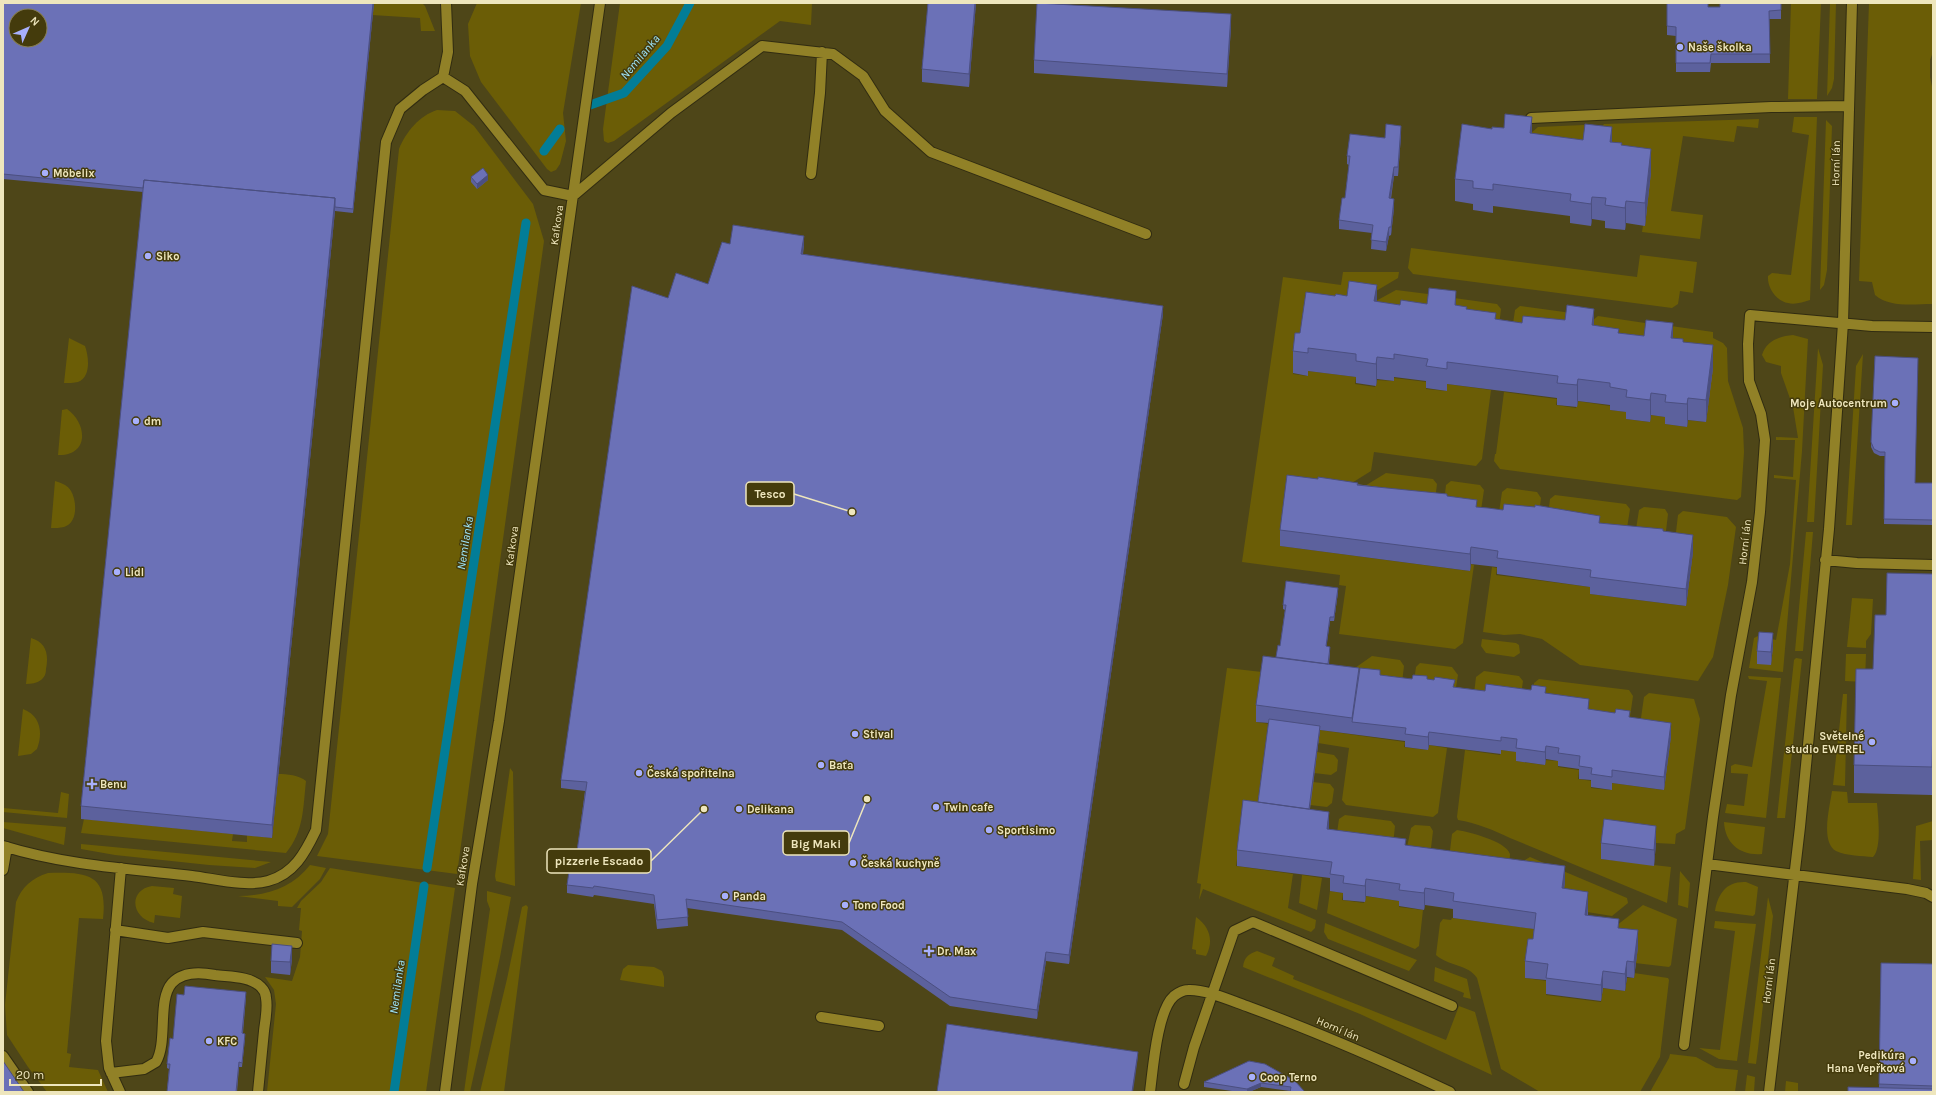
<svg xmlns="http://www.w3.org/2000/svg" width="1936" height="1095" font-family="Karla,sans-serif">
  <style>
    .green { fill: #6b5d06 }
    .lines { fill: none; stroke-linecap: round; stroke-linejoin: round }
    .stream { stroke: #027d97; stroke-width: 9 }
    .minor-casing { stroke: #312c11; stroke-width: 12 }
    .minor { stroke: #918127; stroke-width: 10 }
    .wall { fill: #5c619d }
    .shaded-wall { fill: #4b4f80 }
    .building { fill: #6b71b7; stroke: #4b4f80; fill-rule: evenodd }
    .poi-dot { fill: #a8b0fc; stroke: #443b0c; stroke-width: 1.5 }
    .labels { text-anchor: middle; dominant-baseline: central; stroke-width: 3; stroke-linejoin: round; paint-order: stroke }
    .poi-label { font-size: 11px; font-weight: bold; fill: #eee6bd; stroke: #443b0c; text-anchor: start }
    .street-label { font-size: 11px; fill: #eee6bd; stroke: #443b0c }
    .water-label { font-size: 12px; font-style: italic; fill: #9fe6fc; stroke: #443b0c }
    .leader { fill: none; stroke: #eee6bd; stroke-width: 1.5 }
    .callout-dot { fill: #eee6bd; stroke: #443b0c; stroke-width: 1.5 }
    .callout { fill: #443b0c; stroke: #eee6bd; stroke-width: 1.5 }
    .callout-label { font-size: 12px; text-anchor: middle; font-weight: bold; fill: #eee6bd }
  </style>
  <rect width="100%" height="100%" fill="#4e4618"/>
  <path class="green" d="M373 3H422L425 6 435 31H421L420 18 372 15Z
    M477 3H581L563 113 566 141 560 164 556 170 551 172 547 169 481 82 470 56 468 24Z
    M620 3H812L811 25 780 21 614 141 608 143 604 141 603 129Z
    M1791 3H1821L1817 99H1788Z
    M1830 3H1836L1834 79 1832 88 1827 96Z
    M1869 3H1933V52L1930 60V77L1933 91V304C1914 304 1890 308 1875 295L1872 282 1859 281Z
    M437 110 455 111 474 126 533 204 544 241 457 874 317 856 328 834 399 149C406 132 419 116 437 110Z
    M1794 117H1817L1810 300C1803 302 1795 305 1788 303 1776 301 1767 287 1768 276L1772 273 1791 275 1809 135 1792 132Z
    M1759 119 1758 128 1737 126 1734 142 1683 136 1671 211 1703 215 1700 239 1642 232 1651 172 1621 168 1598 131 1604 124Z
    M1826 120 1832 126 1827 270 1824 285 1820 290Z
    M1584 125 1589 130 1586 147 1532 140 1531 133 1538 127Z
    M1411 248 1637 277 1640 255 1697 262 1693 293 1680 291 1678 304 1672 308 1413 274 1408 268Z
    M1343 272H1399L1398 278 1366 297 1295 356 1293 374 1307 376 1308 371 1356 377 1355 384 1375 387 1376 380 1393 381 1394 378 1427 382 1426 389 1446 391 1447 384 1491 390 1482 459 1476 466 1374 452 1371 471 1347 486 1287 492 1280 546 1469 571 1471 564 1474 565 1463 643 1455 649 1339 634 1346 586 1339 585 1340 575 1242 562 1283 277 1341 285Z
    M1396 290 1428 294 1432 300 1431 310 1374 302Z
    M1447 297 1497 304 1501 309 1497 343Z
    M1520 306 1579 314 1510 344 1515 310Z
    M1598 316 1645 323 1649 328 1647 343 1593 332V320Z
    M1664 325 1713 332V338L1723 343 1727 348 1728 381 1743 428 1744 452 1741 497 1737 500 1500 469 1494 461 1495 454H1496L1504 392 1557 399 1556 405 1576 408 1577 401 1610 406V410L1626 412V419L1649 422 1651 415 1666 417 1665 424 1687 427V420L1705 422 1682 364Z
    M1793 335 1808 339 1802 451 1783 672 1749 668 1754 638 1758 636 1776 640 1790 564 1796 480 1774 478V475L1793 477 1795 440H1776V437L1798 438 1793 407 1781 373V366L1766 362 1762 355C1766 341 1780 336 1793 335Z
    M69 338 85 346C89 357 91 377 78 382 74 383 68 383 64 383Z
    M1818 348 1823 365 1814 522H1807Z
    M1863 354 1852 525H1846L1856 366Z
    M67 409C88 424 89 456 58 455L62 410Z
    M1386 473 1433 479 1437 484 1434 509 1355 492Z
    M55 481C61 483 68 485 71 491 77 501 78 523 64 527 60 528 55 528 51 528Z
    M1451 481 1480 485 1484 490 1479 524 1443 511 1446 485Z
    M1507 488 1537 492 1541 498 1538 523 1497 526 1502 492Z
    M1555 495 1626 504 1630 509 1625 541 1547 524 1550 499Z
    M1644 507 1665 509 1668 514 1664 548 1634 542 1639 510Z
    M1683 511 1727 517 1736 527 1728 585 1713 657 1698 681 1580 665 1542 639 1520 634 1504 635 1483 632 1492 567 1497 568 1496 575 1590 587V594L1685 606 1693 552 1674 549 1678 515Z
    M1806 532H1813L1803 651H1795Z
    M1852 598 1873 599 1871 634 1866 641V648L1847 647Z
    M31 638C46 642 49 654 46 669 46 673 45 677 41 680 37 683 31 684 26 684Z
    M1482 639 1516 643 1519 645 1520 653 1514 657 1486 653 1481 646Z
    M1846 654H1866L1865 682 1845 681Z
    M1372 656 1400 660 1404 666 1401 691 1345 675Z
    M1796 658 1802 659 1785 818H1777L1794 660Z
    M1420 663 1452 667 1458 675 1454 700 1413 688 1416 667Z
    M1227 668 1262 672 1256 722 1269 724 1256 819 1243 817 1236 866 1293 874 1288 908 1316 920 1315 928 1311 932 1203 889 1199 900 1201 884 1197 883Z
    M1484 671 1519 676 1523 681 1520 702H1473L1476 677Z
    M1748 676 1781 678 1766 818 1725 813 1727 804 1744 806 1748 774 1731 773V766L1735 764 1752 767 1767 681 1749 679Z
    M1539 679 1629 690 1633 696 1629 724 1532 698 1534 683Z
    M1649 693 1694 699 1700 719 1685 829 1676 834 1675 844 1656 843 1601 859 1671 867 1667 903 1510 838C1493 830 1477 823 1458 820L1457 817 1465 750 1500 755 1501 750 1517 752 1516 761 1544 765 1545 760 1558 761V767L1579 770 1578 779 1592 781 1591 788 1610 790 1612 783 1663 790 1671 736 1639 732 1644 697Z
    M1843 694H1847L1845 786 1833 785Z
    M23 709C41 716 43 733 37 749L31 754 18 756Z
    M1320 730 1405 742 1404 747 1427 750 1429 745 1447 748 1438 813 1433 817 1346 805 1342 800 1349 748 1318 743Z
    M1317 752 1334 755 1338 760 1337 771 1331 775 1314 773Z
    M510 768 513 772 515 886 496 881 495 876Z
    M278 774C287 774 299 775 306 781 303 808 304 831 286 853L81 833 84 819 233 834 232 841 247 842V835L272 838Z
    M1313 782 1330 784 1334 789 1332 803 1327 807 1310 805Z
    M1832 791 1847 792 1848 803H1877C1878 816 1882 848 1873 857 1862 856 1847 856 1836 851 1820 842 1830 806 1832 791Z
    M61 792 69 794 67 818 3 812V808L58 813Z
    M1345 815 1391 821 1395 826 1393 845 1335 847 1339 819Z
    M1933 821V840L1920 841 1921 880 1913 879 1916 826Z
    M3 822 66 827 64 845 3 828Z
    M1724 822 1765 827 1762 854C1741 856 1725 844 1724 822Z
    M1415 825 1430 826 1433 831 1429 865 1407 847 1411 828Z
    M1457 830C1469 832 1506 841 1510 854 1510 857 1509 863 1508 866L1448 867 1452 834Z
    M81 844 271 862 255 868 209 865 115 855 81 849Z
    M1530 857 1627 898 1628 903 1612 916 1587 912 1523 868 1525 860Z
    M310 865 326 868 320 879 292 907 278 906V901L238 896C266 896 292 888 310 865Z
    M330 868 455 888 426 1092H267L276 1004 274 990 265 977 292 981 300 957 302 931 299 930 301 908H297L301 901 321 882Z
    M1680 871 1690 883 1688 908 1678 905Z
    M48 873C88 872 108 874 103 919L79 918 67 1053 71 1054 69 1067 98 1070 108 1092H47L28 1067 7 1035 5 1005 16 902C22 887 32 878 48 873Z
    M1302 875 1322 878 1317 910 1299 903Z
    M1746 882 1758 887 1755 914 1753 916 1715 911C1718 894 1726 881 1746 882Z
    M152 886 174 888 173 894 182 896 180 918 155 915 154 923C131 918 128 890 152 886Z
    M487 891 511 897 500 957 470 1092H464L490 909 487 901Z
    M1330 891 1343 893 1342 900 1364 903 1365 896 1399 901V907L1423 910 1419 946 1415 949 1327 913Z
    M1768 897 1773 916 1758 1049 1756 1064 1748 1063Z
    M526 905 528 907 504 1092H480L507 979 522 907Z
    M1643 905 1677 919 1671 965 1669 967 1635 963 1612 929Z
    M1196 917C1210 927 1214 941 1206 956L1196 954V950L1192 949Z
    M1452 918 1536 929 1532 956 1528 955 1525 978 1547 981 1546 995 1601 1002 1602 988 1625 991 1627 978H1633L1634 973 1668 978 1669 980 1660 1057 1640 1092H1540L1501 1069 1477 978C1468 964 1448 966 1436 955L1440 923 1443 919 1451 920Z
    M1715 921 1756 924 1737 1061 1719 1059 1699 1048 1720 1050 1735 931 1714 928Z
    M1325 923 1417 960 1409 971 1328 939 1324 932Z
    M1257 951 1275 958 1272 966 1294 976 1293 979 1446 1040 1459 1006 1475 1012 1492 1075 1360 1014 1243 967C1244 958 1248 954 1257 951Z
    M628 965 654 967 662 971 664 977V987L620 980 623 969Z
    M1435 967 1467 979 1471 999 1463 997 1464 993 1434 981Z
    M1670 1054 1696 1057 1716 1068 1738 1070 1735 1092H1650L1669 1058Z
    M1747 1075 1755 1077 1754 1092H1745Z
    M1786 1081 1798 1083V1092H1785Z"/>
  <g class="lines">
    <path class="stream" d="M590 105 624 93 667 46 690 3
      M544 151 560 129
      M427 868 526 223
      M394 1092 424 886"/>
    <g class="minor-casing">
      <path id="minor" d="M443 77 465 91 544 190 573 196 671 113 762 46 833 54 863 76 885 111 931 152 1146 234
        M1531 118 1771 107 1849 106
        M811 174 820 93 822 52
        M1825 560 1857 563 1933 565
        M3 846C64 865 129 869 192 876 216 879 245 887 268 881 294 874 305 853 316 830L386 142 400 109 423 90 443 77 448 52 446 3
        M1707 864 1907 889 1926 893 1933 897
        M3 870 7 847
        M115 930 168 938 203 932 297 943
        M821 1017 879 1026
        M1684 1045 1713 817 1731 695 1752 582 1760 512 1765 440 1761 414 1749 381 1748 344 1750 315 1872 326 1933 327
        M3 1056 28 1092
        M111 1073 144 1069 156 1062C168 1042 157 1000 172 983 183 971 200 972 215 975 229 977 250 976 261 987 264 990 266 994 266 998 268 1009 265 1021 264 1031 262 1052 260 1072 258 1092
        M1184 1084 1194 1047 1234 931 1253 922 1452 1006
        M120 1092 109 1068 106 1041 121 868
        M445 1092 472 884 499 721 600 3
        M1150 1092C1153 1069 1157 1011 1174 996 1178 993 1182 990 1188 990 1205 989 1232 1001 1249 1007 1317 1032 1384 1061 1450 1092
        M1769 1092 1800 827 1829 529 1843 323 1852 3"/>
    </g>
    <use href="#minor" class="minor"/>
  </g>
  <path class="wall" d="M3 3H374L353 213 335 211 272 838 81 819V806L143 192 3 179Z
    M928 3H976L969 87 922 82V69Z
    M1667 3 1708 7H1720L1781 3V19H1769L1770 63H1711L1710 72H1676V36L1667 35Z
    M1231 27 1227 87 1034 73V60Z
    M1532 134 1583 140 1612 142 1622 145 1651 172 1645 226 1626 223 1625 230 1605 228V221L1592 219 1591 226 1570 223V216L1493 206V213L1473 210V204L1455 201V179Z
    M1401 135 1398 176H1394L1391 199 1394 208 1391 235 1389 236 1386 251 1371 249 1372 233 1339 229V220L1345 198 1349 165 1347 164V156L1385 138Z
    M471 177 488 180 477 189 471 182Z
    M730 244 804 245 803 254 1163 314 1069 964 1046 961 1037 1019 950 1006 842 930 687 908 688 926 657 929 654 904 594 895 593 897 567 893V885L576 858 585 791 561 788V780L668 298 708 284Z
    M1377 302 1400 305 1427 304 1456 305 1496 319 1522 323 1594 325 1619 333 1644 336 1673 338 1683 342 1713 368 1706 422 1688 420 1687 427 1665 424V417L1651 415 1650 422 1626 419V412L1610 410V405L1578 401 1577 407 1557 405V398L1447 384V391L1426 388V381L1394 377V381L1377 379 1376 386 1356 383V377L1308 371V376L1293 373V351L1300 333Z
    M1875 356 1915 483H1933V525L1884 524 1885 456H1880L1874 453 1871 447Z
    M1318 479 1447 496 1477 507 1663 531 1693 552 1686 606 1590 594V587L1497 574V567L1471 564 1470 571 1280 546V530Z
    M1933 574 1932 795 1854 793V765L1873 669 1886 615Z
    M1338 592 1334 621H1330L1326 647 1330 652 1329 664 1380 675 1412 679H1427L1455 687 1485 691 1546 693 1589 709 1630 717 1671 736 1664 790 1612 783V790L1591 787V780L1579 779V769L1558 766V761L1546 759 1545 765 1516 761V752L1501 750V754L1429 745 1428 750 1405 747V741L1320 730 1310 809 1329 829 1406 845 1565 882 1564 889 1588 908V915L1619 928 1638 947 1634 978 1627 977 1625 991 1603 988 1601 1001 1546 994V980L1525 978V961L1533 939 1534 929 1453 918V909L1425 905 1424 910 1399 906V901L1366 896 1365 902 1343 900V893L1330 891V878L1237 866V850L1258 802 1269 723 1256 722V705L1276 657 1280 646 1285 610 1283 609V605Z
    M1773 646 1771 665 1757 664V651Z
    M1601 843H1656L1654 866 1601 859Z
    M292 959 290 975 271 973V961Z
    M1881 963 1933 964V1092L1879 1088Z
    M184 995 246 997 243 1033 245 1038 242 1067H239L237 1092H167L169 1069 167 1068V1064L173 1039Z
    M1295 1081 1290 1091 1261 1087 1249 1092H1239L1204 1087V1082Z"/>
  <path class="shaded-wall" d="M373 3H374L353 213V209Z
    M975 3H976L969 87V74Z
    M1231 14V27L1227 87V74Z
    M1532 117V139L1530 133Z
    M1401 126V135L1398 176V167Z
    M1612 127V150L1610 142Z
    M1651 149V172L1645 226V203Z
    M1394 167V176L1389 207V198Z
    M488 175V180L477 189V184Z
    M1592 197V219L1591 226V204Z
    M335 198V211L272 838V825Z
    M1394 199V208L1391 235V227Z
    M1626 201V223L1625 230V208Z
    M1389 227V236L1386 251V242Z
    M804 236V245L801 263V254Z
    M1377 285V307L1374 301Z
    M1456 291V314L1455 305Z
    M1163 306V314L1069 964V955Z
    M1594 309V331L1592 325Z
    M1673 323V346L1671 338Z
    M1713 345V368L1706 422V400Z
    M1377 357V379L1376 386V364Z
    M1578 379V401L1577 407V385Z
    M1651 393V415L1650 422V400Z
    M1688 398V420L1687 427V404Z
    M1693 535V552L1686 606V589Z
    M1471 547V564L1470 571V554Z
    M1338 588V592L1334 621V617Z
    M1330 617V621L1326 651V646Z
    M1773 633V646L1771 665V652Z
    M1671 723V736L1664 790V777Z
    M1933 723V751L1932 795V767Z
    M1320 726V730L1307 825V821Z
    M1429 732V745L1428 750V737Z
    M1546 746V759L1545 765V752Z
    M1329 812V828L1327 845V829Z
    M1656 826V843L1654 866V850Z
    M1565 866V882L1562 905V888Z
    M1366 879V896L1365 902V886Z
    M1425 888V905L1424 910V893Z
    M1588 892V908L1585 931V915Z
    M1638 930V947L1634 978V962Z
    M292 946V959L290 975V962Z
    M1046 952V961L1037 1019V1010Z
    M1627 961V977L1625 991V974Z
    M1603 971V988L1601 1001V985Z
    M1138 1052V1057L1133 1092H1132Z
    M1261 1083V1087L1249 1092H1247V1089Z"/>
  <path class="building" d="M3 3H373L353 209 335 207V198L144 180 143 188 3 174ZM16 16H40V40H16Z
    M928 3H975L969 74 922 69Z
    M1037 3 1231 14 1227 74 1034 60Z
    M1667 3H1708V7H1720V3H1781V10L1769 11 1770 54H1711L1710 63H1676V27L1667 26Z
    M1505 114 1532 117 1530 133 1583 140 1585 124 1612 127 1610 142 1622 143 1621 145 1651 149 1645 203 1626 201 1625 208 1605 205 1606 198 1592 197 1591 204 1570 201 1571 194 1493 184V190L1473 188V181L1455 179 1462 124 1492 129V127L1504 128Z
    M1386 124 1401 126 1398 167H1394L1389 198 1394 199 1391 227H1389L1386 242 1371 240 1373 225 1339 220 1342 198H1345L1350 156H1347L1350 134 1385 138Z
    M483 168 488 175 477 184 471 177Z
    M144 180 335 198 272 825 81 806Z
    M733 225 804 236 801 254 1163 306 1069 955 1046 952 1037 1010 950 997 842 922 686 899 688 917 657 920 654 895 594 886 593 888 567 885 571 858H576L587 782 561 780 632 286 668 298 676 273 708 284 722 242 730 244Z
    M1349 281 1377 285 1374 301 1400 305 1401 300 1427 304 1429 288 1456 291 1455 305 1467 307 1466 309 1496 313 1495 319 1522 323 1523 316 1565 320 1567 305 1594 309 1592 325 1619 329 1618 333 1644 336 1646 320 1673 323 1671 338 1683 339V342L1713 345 1706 400 1688 398 1687 404 1665 402 1666 395 1651 393 1650 400 1626 397 1627 390 1610 387V383L1578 379 1577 385 1557 383 1558 376 1447 362V369L1426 366 1428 359 1394 354V359L1377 357 1376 364 1356 361V354L1308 348V353L1293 351 1295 333H1300L1306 292 1335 296 1336 294 1347 296Z
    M1875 356 1918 358 1915 483H1933V520L1884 519 1885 452H1880L1874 449 1871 442Z
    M1287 475 1318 479V477L1358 483 1357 485 1447 494V496L1477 500 1476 507 1488 508 1503 510 1504 504 1535 507V505L1600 516 1599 523 1663 529V531L1693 535 1686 589 1590 577 1591 570 1497 558 1498 551 1471 547 1470 554 1280 530Z
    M1887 573 1933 574V723L1932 767 1854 765 1856 669H1873L1875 615H1886Z
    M1286 581 1338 588 1334 617H1330L1326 646 1330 647 1328 664 1276 657 1278 645 1280 646 1286 605H1283Z
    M1759 632 1773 633 1771 652 1757 651Z
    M1263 656 1359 668 1352 718 1256 705Z
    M1360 668 1380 670V675L1412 679 1413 675 1427 676V679L1434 680 1435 677 1455 680 1453 687 1485 691 1486 684 1531 690 1532 685 1546 687 1545 693 1589 699 1588 709 1615 713 1616 709 1630 711 1629 717 1671 723 1664 777 1612 770V777L1591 774 1592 768 1579 766 1580 756 1558 753 1559 748 1546 746 1545 752 1516 748 1517 739 1501 737V741L1429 732 1428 737 1405 734 1406 728 1352 722Z
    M1269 719 1320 726 1309 809 1258 802Z
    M1243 800 1329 812 1327 829 1406 839 1405 845 1565 866 1562 888 1588 892 1585 915 1619 919 1618 928 1638 930 1634 962 1627 961 1625 974 1603 971 1601 985 1546 978 1548 964 1525 961 1528 939H1533L1536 913 1453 901 1454 893 1425 888 1424 893 1399 890 1400 884 1366 879 1365 886 1343 883 1344 876 1330 874 1332 862 1237 850Z
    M1604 819 1656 826 1654 850 1601 843Z
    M272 944 292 946 290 962 271 961Z
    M1881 963 1933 964V1086L1879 1084Z
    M185 986 246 992 242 1033 245 1034 242 1063 239 1062 236 1092H167L170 1064H167L170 1038 173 1039 177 994 184 995Z
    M947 1024 1138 1052 1132 1092H937Z
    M3 1061 24 1092H3Z
    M1249 1061 1265 1064 1295 1081 1305 1092H1290L1291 1087 1261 1083 1247 1089 1204 1082Z
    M1848 1087 1933 1089V1092H1848Z"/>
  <g class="poi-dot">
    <circle cx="1680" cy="47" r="4"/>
    <circle cx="45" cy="173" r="4"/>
    <circle cx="148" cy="256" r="4"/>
    <circle cx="1895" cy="403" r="4"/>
    <circle cx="136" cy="421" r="4"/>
    <circle cx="117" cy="572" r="4"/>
    <circle cx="855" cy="734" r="4"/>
    <circle cx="1872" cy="742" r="4"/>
    <circle cx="821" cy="765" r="4"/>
    <circle cx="639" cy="773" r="4"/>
    <path d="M90 778h4v4h4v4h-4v4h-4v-4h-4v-4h4z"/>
    <circle cx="936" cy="807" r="4"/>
    <circle cx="739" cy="809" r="4"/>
    <circle cx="989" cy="830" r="4"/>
    <circle cx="853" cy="863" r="4"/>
    <circle cx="725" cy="896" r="4"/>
    <circle cx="845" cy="905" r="4"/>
    <path d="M927 945h4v4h4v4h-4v4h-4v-4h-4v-4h4z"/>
    <circle cx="209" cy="1041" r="4"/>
    <circle cx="1913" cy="1061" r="4"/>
    <circle cx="1252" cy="1077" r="4"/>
  </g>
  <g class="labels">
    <g class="poi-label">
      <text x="1688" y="47">Naše školka</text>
      <text x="53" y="173">Möbelix</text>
      <text x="156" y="256">Siko</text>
      <text x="1887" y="403" text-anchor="end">Moje Autocentrum</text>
      <text x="144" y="421">dm</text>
      <text x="125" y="572">Lidl</text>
      <text x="863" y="734">Stival</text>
      <text x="1864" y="736" text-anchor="end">Světelné<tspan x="1864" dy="13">studio EWEREL</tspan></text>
      <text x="829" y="765">Baťa</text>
      <text x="647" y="773">Česká spořitelna</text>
      <text x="100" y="784">Benu</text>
      <text x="944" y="807">Twin cafe</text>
      <text x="747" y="809">Delikana</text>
      <text x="997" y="830">Sportisimo</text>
      <text x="861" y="863">Česká kuchyně</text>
      <text x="733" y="896">Panda</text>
      <text x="853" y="905">Tono Food</text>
      <text x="937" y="951">Dr. Max</text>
      <text x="217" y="1041">KFC</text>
      <text x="1905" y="1055" text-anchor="end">Pedikúra<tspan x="1905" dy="13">Hana Vepřková</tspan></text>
      <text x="1260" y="1077">Coop Terno</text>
    </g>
    <g class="street-label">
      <text transform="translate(1836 163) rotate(-89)">Horní lán</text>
      <text transform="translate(557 225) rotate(-82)">Kafkova</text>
      <text transform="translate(1745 542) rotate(-84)">Horní lán</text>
      <text transform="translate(512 546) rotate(-82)">Kafkova</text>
      <text transform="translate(463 866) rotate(-81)">Kafkova</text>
      <text transform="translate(1769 981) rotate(-83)">Horní lán</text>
      <text transform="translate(1338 1029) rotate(23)">Horní lán</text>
    </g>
    <g class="water-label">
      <text transform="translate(640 57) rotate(-50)">Nemilanka</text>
      <text transform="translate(465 543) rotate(-81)">Nemilanka</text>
      <text transform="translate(397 987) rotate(-82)">Nemilanka</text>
    </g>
  </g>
  <path class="leader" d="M852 512L794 494M867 799L849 843M704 809L651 861"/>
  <g class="callout-dot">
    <circle cx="852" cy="512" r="4"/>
    <circle cx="867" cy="799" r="4"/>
    <circle cx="704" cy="809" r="4"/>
  </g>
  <g class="callout">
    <rect x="746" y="482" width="48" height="24" rx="4"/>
    <rect x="783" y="831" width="66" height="24" rx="4"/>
    <rect x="547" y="849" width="104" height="24" rx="4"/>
  </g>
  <g class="callout-label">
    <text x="770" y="498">Tesco</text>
    <text x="816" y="848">Big Maki</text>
    <text x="599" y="865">pizzerie Escado</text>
  </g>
  <rect width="1936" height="1095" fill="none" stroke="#eee6bd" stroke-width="8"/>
  <g transform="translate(28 28) rotate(45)"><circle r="19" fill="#443b0c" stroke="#887f53"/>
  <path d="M0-3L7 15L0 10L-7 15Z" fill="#a8b0fc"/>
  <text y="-6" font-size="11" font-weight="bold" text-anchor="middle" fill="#eee6bd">N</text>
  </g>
  <path d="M10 1079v6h91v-6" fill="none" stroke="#eee6bd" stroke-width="2"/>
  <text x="16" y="1079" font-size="12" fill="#eee6bd" stroke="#443b0c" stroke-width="3" paint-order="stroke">20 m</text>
</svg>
